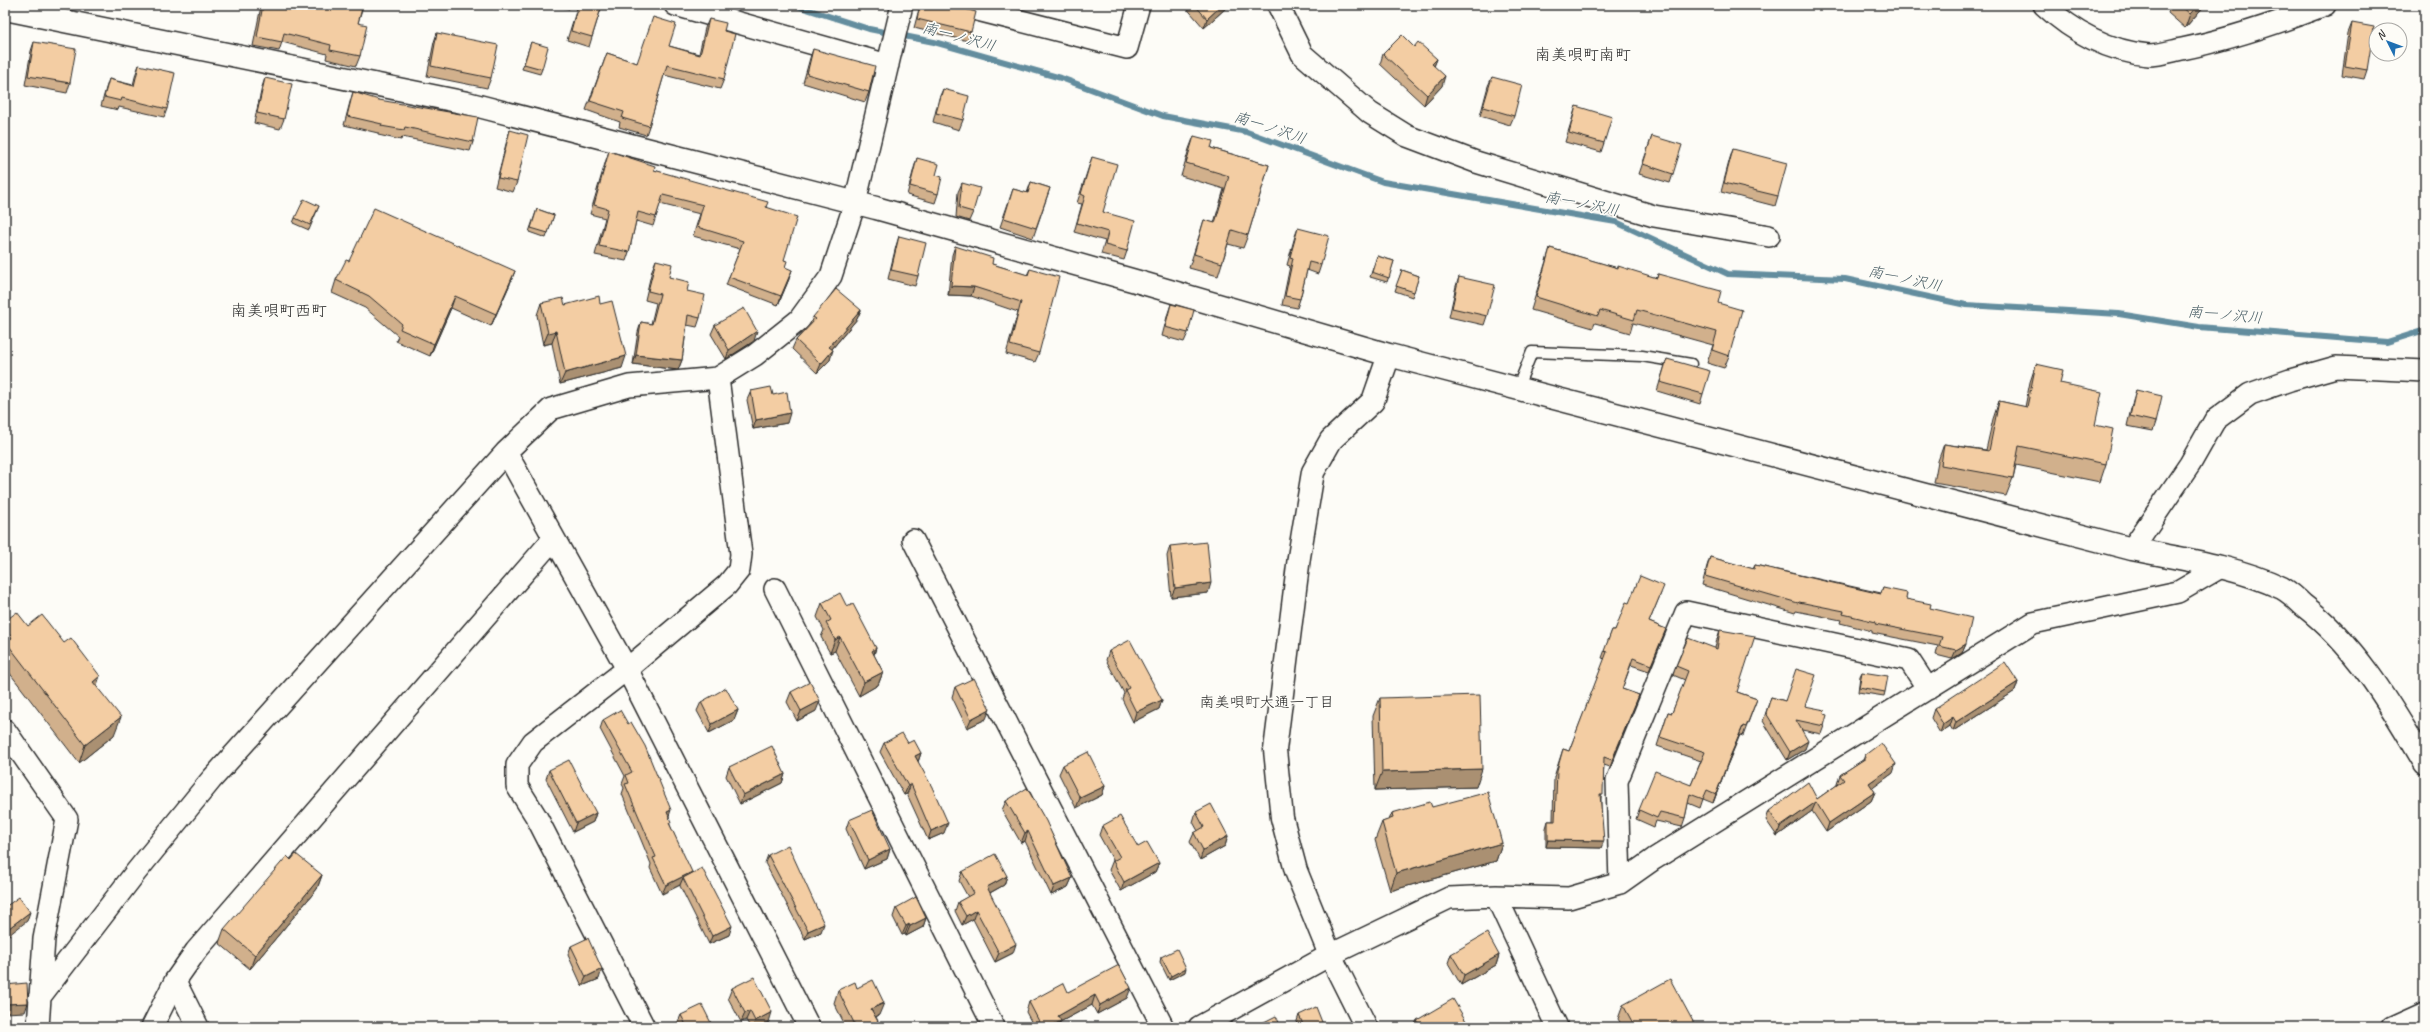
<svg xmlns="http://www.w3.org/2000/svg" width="2430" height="1032" font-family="Caveat,'Klee One',sans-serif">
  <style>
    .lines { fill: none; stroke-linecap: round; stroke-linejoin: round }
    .stream { stroke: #638d9e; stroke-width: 6 }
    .service-casing { stroke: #2b2b2b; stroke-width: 13 }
    .minor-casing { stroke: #2b2b2b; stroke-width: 24 }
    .tertiary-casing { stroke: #2b2b2b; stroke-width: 25 }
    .service { stroke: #fdfcf7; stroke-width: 10 }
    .minor { stroke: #fdfcf7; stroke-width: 21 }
    .tertiary { stroke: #fdfcf7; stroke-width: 22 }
    .wall { fill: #d1b08c; stroke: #2b2b2b }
    .shaded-wall { fill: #aa9072; stroke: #2b2b2b }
    .building { fill: #f3cda3; stroke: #2b2b2b }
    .labels { text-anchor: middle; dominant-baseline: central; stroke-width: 3.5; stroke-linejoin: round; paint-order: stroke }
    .water-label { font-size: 15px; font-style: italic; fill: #475c64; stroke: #fdfcf7 }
    .neighbourhood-label { font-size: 15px; fill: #2b2b2b; stroke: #fdfcf7 }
    .quarter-label { font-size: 16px; fill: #2b2b2b; stroke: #fdfcf7 }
  </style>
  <rect width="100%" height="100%" fill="#fdfcf7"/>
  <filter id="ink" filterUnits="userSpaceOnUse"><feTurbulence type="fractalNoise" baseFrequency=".025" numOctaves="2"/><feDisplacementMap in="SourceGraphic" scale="8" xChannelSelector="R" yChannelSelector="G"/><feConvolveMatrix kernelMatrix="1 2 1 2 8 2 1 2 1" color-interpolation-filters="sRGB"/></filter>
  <g filter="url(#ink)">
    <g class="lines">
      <path class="stream" d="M794 5 869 29 934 42 1061 78 1163 116 1247 132 1383 182 1616 222 1728 274 1845 279 1966 305 2119 314 2199 327 2387 342 2425 330"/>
      <g class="service-casing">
        <path id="service" d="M1517 389 1532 352 1642 356 1691 364"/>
      </g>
      <g class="minor-casing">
        <path id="minor" d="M675 5 888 65
          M958 5 1127 48 1139 5
          M1278 5 1302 54 1370 113 1407 136 1476 162 1654 216 1769 236
          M2044 5C2073 32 2110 52 2149 55 2160 55 2172 51 2182 49 2231 39 2278 23 2325 5
          M506 452 627 669 809 1027
          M913 540 1163 1027
          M2132 549 2190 464 2215 420 2250 394 2290 380 2336 367 2425 371
          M775 589 994 1027
          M5 730 67 819 44 939 38 1027
          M1620 883 1617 781 1686 612 1909 660 1928 689
          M1496 896 1557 1027
          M175 981 198 1027
          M39 998 136 872 211 780 506 452 551 409 629 386 718 378 755 355 799 320 831 276 855 203 902 5
          M152 1027 175 981 196 951 554 538
          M644 1027 537 818 517 786V765L533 742 627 669 727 585 739 570 741 554 718 378
          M1199 1027 1330 955 1449 898 1496 896 1569 898 1620 883 1654 859 2033 623 2178 592 2221 567
          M2392 1027 2425 1012"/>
      </g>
      <g class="tertiary-casing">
        <path id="tertiary" d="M5 9 467 103 876 208 1139 282 1389 355 2132 549C2182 559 2235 566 2282 588 2289 592 2297 599 2303 605 2357 646 2391 706 2425 763
          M1366 1027 1330 955 1296 871 1282 818 1275 750 1299 557 1313 472 1331 440 1373 401 1389 355"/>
      </g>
      <use href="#service" class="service"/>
      <use href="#minor" class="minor"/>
      <use href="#tertiary" class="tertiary"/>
    </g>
    <path class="wall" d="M263 5H277L299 10 300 5H363L358 23 360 56 356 66 326 59 327 54 282 42 279 51 253 46 260 11Z
      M495 5H502L501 7Z
      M554 5H571L569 9Z
      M578 5H602L589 47 567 40Z
      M920 5H950L971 32 968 41 914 28Z
      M1184 5H1228L1227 7 1204 28Z
      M2171 5H2205L2185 28 2168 13Z
      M709 19 724 31V79L720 89 664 75 649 126 646 135 619 127 620 122 586 110 607 53 637 63 669 46 699 54 705 28Z
      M2352 23 2367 70 2364 79 2342 75 2348 33Z
      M437 33 491 78 487 88 427 76 434 42Z
      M34 42 70 83 67 93 25 85 31 51Z
      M531 42 542 69 540 74 522 69Z
      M1414 47 1437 59 1434 66 1442 86 1424 105 1380 64 1383 54Z
      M813 49 869 92 865 102 803 83 810 58Z
      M139 65 167 109 164 117 119 107 118 110 101 106 106 88 109 79 133 85 136 73Z
      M1492 77 1514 116 1510 125 1480 116 1488 86Z
      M265 78 284 119 280 129 254 123 262 87Z
      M943 89 963 120 959 130 933 122 939 98Z
      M353 92 473 142 470 151 402 137 401 140 378 135V133L344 125 350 102Z
      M1576 106 1604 143 1601 152 1565 142 1573 116Z
      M510 130 517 182 513 192 495 187 507 140Z
      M1194 136 1211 148 1269 165 1248 235 1243 248 1228 244 1218 276 1189 268 1200 233 1204 220 1214 223 1224 189 1181 176 1189 149Z
      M1652 136 1673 174 1670 183 1639 174Z
      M1733 149 1778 196 1775 206 1721 192 1730 158Z
      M609 151 654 170 766 207 784 260 785 267 789 279 778 305 726 285 740 249 693 236 700 214 660 204 653 226 636 221 629 252 626 261 595 255 605 218 590 214 606 160Z
      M1092 157 1103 212 1127 251 1124 260 1101 254 1105 241 1074 232 1082 204 1077 203Z
      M917 158 936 175 938 194 935 203 907 195 914 168Z
      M1031 182 1050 188 1033 238 1000 227 1013 189 1027 193Z
      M962 183 973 212 969 221 956 217 958 192Z
      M319 206 309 230 293 223 295 218Z
      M537 209 554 215 546 238 529 232Z
      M1298 228 1321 265 1318 274 1307 270 1300 299 1297 308 1282 305 1290 266 1287 265 1295 236Z
      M899 236 918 276 915 286 888 279 896 246Z
      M955 246 992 264 1027 275 1030 269 1039 353 1035 362 1006 354 1018 312 971 296 948 295 952 255Z
      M1550 248 1617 268 1657 278 1658 274 1718 303 1729 356 1724 368 1707 363 1713 345 1633 323 1630 333 1595 323 1593 328 1531 310 1546 261Z
      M1377 256 1394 261 1387 282 1370 277Z
      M656 260 669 277 687 291 700 318 697 327 687 325 682 360 678 370 633 364 638 332 641 322 651 324 656 303 645 300 652 270Z
      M349 261 510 284 491 326 451 308 430 356 396 341 398 336 365 308 332 293 336 280Z
      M1402 270 1419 276 1412 297 1395 291Z
      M1459 277 1487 316 1484 325 1449 317 1456 286Z
      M541 303 565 305 600 304 622 368 560 384 552 343 543 345 537 315Z
      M1171 304 1188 333 1184 342 1162 336 1168 313Z
      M861 310 857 319 832 349 830 360 817 373 792 349 796 340 810 324 813 317Z
      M715 325 754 341 726 359 711 334Z
      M1667 359 1703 394 1700 404 1657 391Z
      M2036 364 2060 383 2095 425 2106 464 2100 482 2016 465 2013 478 2006 496 1934 483 1938 461 1944 444 1986 450 1993 419 1999 401 2025 407 2030 382Z
      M2136 390 2156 422 2153 431 2127 426 2133 400Z
      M751 391 773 395 787 423 753 429 747 400Z
      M1170 546 1208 593 1171 597 1167 556Z
      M1710 557 1753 569 1755 565 1881 593 1883 588 1906 599 1930 608 1966 644 1962 653 1952 659 1936 655 1938 646 1872 633V631L1840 623 1841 620 1796 611 1795 613 1702 585 1707 566Z
      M1661 593 1649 622 1666 629 1649 671 1631 665 1622 689 1639 695 1610 767 1604 765 1601 799V848L1546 847V828L1548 821H1553L1554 777 1563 749 1569 751 1605 659 1602 658 1612 630H1615L1629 603Z
      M822 603 847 607 876 648 874 655 883 672 878 685 859 696 835 651 830 653 821 637 824 630 817 617Z
      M5 621 28 626 97 686 114 735 79 763 5 667Z
      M1720 630 1737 692 1757 699 1743 736 1740 735 1726 768 1713 803 1703 799 1700 808 1688 803 1685 818 1682 827 1656 821 1654 827 1636 819 1639 810 1691 785 1701 761 1657 746 1668 712 1672 713 1685 680 1673 675 1676 666 1715 648 1717 639Z
      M1109 651 1162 700 1159 709 1133 722 1122 699 1124 693 1106 660Z
      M1862 672 1885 692 1884 696 1858 692 1860 676Z
      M2018 682 2015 691 1953 731 1950 726 1940 733 1931 718 1934 709Z
      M955 687 986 719 967 728 952 697Z
      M791 692 816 711 797 721 787 702Z
      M1771 697 1785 701 1805 706 1824 714V726L1821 734 1802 730 1805 749 1787 760 1763 721Z
      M1380 698 1476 787 1375 790 1373 716Z
      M701 702 738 710 734 720 709 733 697 711Z
      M603 720 669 816 670 825 691 874 729 935 709 944 680 886V885L662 894 650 868 651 864 622 794 624 788 622 784 625 776 600 729Z
      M884 743H908L921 753 918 762 944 833 928 840 907 794 904 795 880 752Z
      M1865 755 1893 773 1872 788 1875 792 1871 801 1826 832 1812 811 1777 836 1766 820 1769 811 1817 799 1837 785V784L1840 775 1863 760Z
      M1063 765 1105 786 1102 795 1076 808 1059 774Z
      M729 767 785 774 782 783 740 804 726 776Z
      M549 770 596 813 593 822 573 832 546 779Z
      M1006 801 1072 878 1068 887 1051 895 1025 841 1021 843 1002 810Z
      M1432 807 1502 843 1496 861 1390 891 1375 840 1382 822 1389 820 1392 813Z
      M1196 812 1228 836 1225 846 1200 860 1190 842 1194 833 1198 831 1193 822Z
      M849 820 890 849 887 859 864 869 846 829Z
      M1102 826 1138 847 1159 863 1155 872 1121 891 1109 870 1113 860 1099 835Z
      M768 855 821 932 805 939 765 863Z
      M962 872 1007 876 1004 885 990 893 1013 953 995 962 973 919 962 925 955 911 958 902 968 897 959 881Z
      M322 875 317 889 250 969 219 943 224 929Z
      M896 908 926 918 923 927 906 936 905 934 902 935 893 917Z
      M571 946 599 979 582 986 568 955Z
      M1451 954 1499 955 1496 965 1461 985 1448 963Z
      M1161 957 1185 972 1169 980 1160 962Z
      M732 988 769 1022 758 1027H750L746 1020 741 1022 728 998Z
      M857 988 879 1015 876 1017 881 1027H846L834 1003 838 990Z
      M1068 992 1127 998 1097 1014 1092 1005 1060 1022 1058 1027H1034L1026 1012 1029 1002Z
      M1623 1005 1696 1027H1623L1618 1019Z
      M681 1015 713 1027H679L677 1024Z
      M1299 1015 1324 1027H1297L1296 1024Z
      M1417 1020 1466 1021 1464 1027H1414Z"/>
    <path class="shaded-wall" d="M1222 5H1228L1227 7 1204 28 1207 19Z
      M2198 5H2205L2185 28 2190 14Z
      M1437 59 1433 69 1432 64Z
      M1445 76 1442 86 1424 105 1427 95Z
      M792 270 789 279 778 305 781 296Z
      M515 271 510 284 491 326 496 314Z
      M951 286 974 287 971 296 948 295Z
      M455 296 451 308 430 356 434 344Z
      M861 310 857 319 826 356 829 347Z
      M556 331 552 343 543 345 548 333Z
      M757 331 754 341 726 359 729 350Z
      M833 350 830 360 817 373 821 364Z
      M636 355 682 360 678 370 633 364Z
      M626 356 622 368 560 384 565 373Z
      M790 413 787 423 753 429 756 420Z
      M1211 583 1208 593 1171 597 1175 588Z
      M840 637 835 651 830 653 835 640Z
      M1966 644 1962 653 1952 659 1956 650Z
      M876 648 871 662 872 651Z
      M883 672 878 685 859 696 864 682Z
      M100 676 94 694 93 682Z
      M2018 682 2015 691 1953 731 1956 722Z
      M1162 700 1159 709 1133 722 1136 712Z
      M820 701 816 711 797 721 801 711Z
      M990 709 986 719 967 728 971 719Z
      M738 710 734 720 709 733 712 724Z
      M121 717 114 735 79 763 85 745Z
      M1953 717 1950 726 1940 733 1943 724Z
      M1743 726 1726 768 1713 803 1729 759Z
      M1808 741 1805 749 1787 760 1790 752Z
      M921 753 918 762 915 756Z
      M1896 764 1893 773 1866 793 1869 783Z
      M1482 769 1476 787 1375 790 1382 772Z
      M785 774 782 783 740 804 743 795Z
      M911 784 907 794 904 795 908 786Z
      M1105 786 1102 795 1076 808 1080 798Z
      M1875 792 1871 801 1826 832 1829 823Z
      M1816 802 1812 811 1777 836 1780 827Z
      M671 810 668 819 667 812Z
      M596 813 593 822 573 832 576 823Z
      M948 823 944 833 928 840 931 831Z
      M1028 831 1025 841 1021 843 1025 833Z
      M1228 836 1225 846 1200 860 1203 850Z
      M1548 840 1604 841 1601 848 1546 847Z
      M1502 843 1496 861 1390 891 1396 873Z
      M890 849 887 859 864 869 868 860Z
      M1159 863 1155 872 1121 891 1124 882Z
      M692 872 688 882 683 878 680 885 662 894 666 885Z
      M322 875 317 889 250 969 255 955Z
      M1007 876 1004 885 984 896 987 887Z
      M1072 878 1068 887 1051 895 1054 886Z
      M976 910 973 919 962 925 966 916Z
      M30 912 27 921 5 938V931Z
      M926 918 923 927 906 936 910 926Z
      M824 924 821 932 805 939 808 931Z
      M909 924 905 934 902 935 906 926Z
      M732 926 729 935 709 944 712 936Z
      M1016 944 1013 953 995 962 999 953Z
      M1499 955 1496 965 1461 985 1464 975Z
      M1186 968 1185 972 1169 980 1171 976Z
      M602 969 599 979 582 986 586 977Z
      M1131 988 1127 998 1097 1014 1100 1005Z
      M1095 995 1092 1005 1060 1022 1058 1027H1049L1058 1016Z
      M28 1003 25 1012 5 1013V1004Z
      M884 1003 879 1015 867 1021 871 1009Z
      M750 1011 746 1020 741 1022 745 1013Z
      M772 1012 769 1022 758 1027H753L755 1021Z
      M1466 1021 1464 1027H1456Z"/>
    <path class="building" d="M263 5H277L301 10 302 5H363L358 23 367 25 360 56 330 50 331 45 284 33 282 42 257 37Z
      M578 5H602L592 37 571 31Z
      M920 5H950L976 12 971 32 917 19Z
      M1195 5H1222L1207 19Z
      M2180 5H2198L2190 14Z
      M653 17 676 24 669 46 700 55 709 19 726 23 724 31 735 34 724 79 667 65 649 126 622 118 624 112 590 101 607 53 637 63Z
      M2352 23 2374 27 2367 70 2345 66Z
      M437 33 498 45 491 78 431 66Z
      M1402 35 1414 47 1418 42 1437 59 1432 64 1445 76 1427 95 1383 54Z
      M34 42 76 49 70 83 28 76Z
      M531 42 548 47 542 69 524 64Z
      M813 49 875 66 869 92 807 74Z
      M139 65 175 73 167 109 122 98 121 101 104 97 109 79 134 86Z
      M1492 77 1522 85 1514 116 1483 107Z
      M265 78 292 84 284 119 257 113Z
      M943 89 969 96 963 120 936 113Z
      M353 92 379 100 478 117 473 142 405 127 404 130 381 126 382 124 347 116Z
      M1576 106 1612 117 1604 143 1569 133Z
      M510 130 528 135 517 182 498 178Z
      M1194 136 1213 141 1211 148 1269 165 1248 235 1232 230 1222 263 1194 254 1204 220 1215 223 1229 176 1186 163Z
      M1652 136 1682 145 1673 174 1643 164Z
      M1733 149 1787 163 1778 196 1724 183Z
      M609 151 655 166 654 170 768 202 766 207 797 217 784 260 787 261 785 267 792 270 781 296 729 277 743 241 697 227 703 205 663 195 656 217 638 212 629 252 599 246 608 209 594 205Z
      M1092 157 1117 164 1103 212 1135 221 1127 251 1105 245 1108 232 1077 223 1085 196 1081 194Z
      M917 158 939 164 936 175 942 177 938 194 910 186Z
      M1031 182 1050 188 1036 228 1004 218 1013 189 1028 193Z
      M962 183 980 188 973 212 959 208Z
      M304 199 319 206 310 225 295 218Z
      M374 208 515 271 496 314 455 296 434 344 400 329 402 324 369 296 336 280 346 260 349 261Z
      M537 209 554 215 548 233 531 228Z
      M1298 228 1329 236 1321 265 1309 262 1300 299 1285 296 1293 258 1290 257Z
      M899 236 926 243 918 276 891 270Z
      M955 246 993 258 992 264 1028 275 1030 269 1059 277 1039 353 1010 345 1021 302 974 287 951 286Z
      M1550 248 1618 268V266L1657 278 1658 274 1721 291 1718 303 1742 310 1729 356 1712 350 1717 332 1637 310 1634 320 1600 310 1598 316 1536 297Z
      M1377 256 1394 261 1389 278 1372 272Z
      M656 260 672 264 669 277 689 282 687 291 705 295 700 318 688 315 682 360 636 355 641 322 652 324 660 294 648 291Z
      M1402 270 1419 276 1414 292 1396 286Z
      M1459 277 1495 285 1487 316 1452 308Z
      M836 289 861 310 829 347 833 350 821 364 796 340 816 319 813 317Z
      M599 296 600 304 612 301 626 356 565 373 556 331 548 333 541 303 563 298 565 305Z
      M1171 304 1194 310 1188 333 1165 327Z
      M744 308 757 331 729 350 715 325Z
      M1667 359 1710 371 1703 394 1660 382Z
      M2036 364 2063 370 2060 383 2102 392 2095 425 2113 429 2106 464 2019 446 2013 478 1941 465 1944 444 1989 451 1999 401 2027 407Z
      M771 387 773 395 787 392 790 413 756 420 751 391Z
      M2136 390 2162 396 2156 422 2130 416Z
      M1207 542 1211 583 1175 588 1170 546Z
      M1710 557 1754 569 1755 565 1881 594 1883 588 1907 593 1906 599 1931 604 1930 608 1972 618 1966 644 1956 650 1939 646 1942 637 1875 624 1876 622 1843 614 1844 611 1799 602 1798 603 1705 576Z
      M1640 576 1664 586 1649 622 1666 629 1651 665 1633 658 1622 689 1639 695 1612 760 1604 757 1603 794H1600L1604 841 1548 840V821H1555L1557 770 1563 749 1569 751 1607 652 1604 651 1612 630H1615L1626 602 1629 603Z
      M840 593 847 607 853 604 876 648 872 651 883 672 864 682 840 637 835 640 826 623 831 620 822 603Z
      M17 612 28 626 42 615 64 643 71 638 100 676 93 682 121 717 85 745 6 642 12 638 5 629V621Z
      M1720 630 1755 636 1737 692 1757 699 1746 727 1743 726 1729 759 1716 794 1707 790 1703 799 1690 794 1685 818 1660 812 1657 818 1639 810 1655 771 1691 785 1705 752 1660 737 1668 712 1672 713 1688 671 1676 666 1688 638 1717 649Z
      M1130 640 1162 700 1136 712 1125 690 1129 688 1109 651Z
      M2005 662 2018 682 1956 722 1953 717 1943 724 1934 709Z
      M1796 669 1816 675 1805 706 1825 710 1824 714 1827 715 1824 726 1796 720 1808 741 1790 752 1766 713 1771 697 1785 701Z
      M1862 672 1888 676 1885 692 1859 687Z
      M974 678 990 709 971 719 955 687Z
      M810 682 820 701 801 711 791 692Z
      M726 688 738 710 712 724 701 702Z
      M1480 695 1482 769 1382 772 1380 698Z
      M620 710 628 724 631 722 645 746 671 810 667 812 671 822 669 823 692 872 666 885 653 858 656 857 625 784 629 783 626 775 632 772 603 720Z
      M902 733 908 743 914 740 921 753 915 756 932 787 948 823 931 831 911 784 908 786 884 743Z
      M1881 743 1896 764 1869 783 1875 792 1829 823 1816 802 1780 827 1769 811 1808 782 1817 799 1844 780 1840 775 1866 758 1865 755Z
      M772 746 785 774 743 795 729 767Z
      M1088 752 1105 786 1080 798 1063 765Z
      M569 760 596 813 576 823 549 770Z
      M1027 788 1046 821 1072 878 1054 886 1028 831 1025 833 1006 801Z
      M1488 792 1502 843 1396 873 1382 822 1393 818 1392 813 1430 802 1432 807Z
      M1211 804 1228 836 1203 850 1194 833 1204 827 1196 812Z
      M872 810 890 849 868 860 849 820Z
      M1120 816 1138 847 1147 842 1159 863 1124 882 1113 861 1120 857 1102 826Z
      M788 845 824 924 808 931 768 855Z
      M296 854 322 875 255 955 224 929 287 856 291 860Z
      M995 854 1007 876 987 887 1016 944 999 953 976 910 966 916 958 902 974 893 962 872Z
      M702 868 732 926 712 936 683 878Z
      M19 897 30 912 5 931V907Z
      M916 897 926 918 910 926 909 924 906 926 896 908Z
      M1487 933 1499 955 1464 975 1451 954Z
      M588 938 602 969 586 977 571 946Z
      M1177 949 1186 968 1171 976 1161 957Z
      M1119 965 1131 988 1100 1005 1095 995 1058 1016 1061 1021 1049 1027H1042L1029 1002 1064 983 1068 992Z
      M754 977 772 1012 755 1021 750 1011 745 1013 732 988Z
      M1670 979 1696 1027H1635L1623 1005Z
      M873 980 884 1003 871 1009 881 1027H856L838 990 855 982 857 988Z
      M27 983 28 1003 5 1004V985Z
      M1453 999 1466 1021 1456 1027H1421L1417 1020Z
      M702 1005 713 1027H687L681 1015Z
      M1316 1007 1324 1027H1304L1299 1015Z
      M1276 1016 1281 1027H1254Z"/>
  </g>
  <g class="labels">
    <g class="water-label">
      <text transform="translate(959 37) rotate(15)">南一ノ沢川</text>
      <text transform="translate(1270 128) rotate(18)">南一ノ沢川</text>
      <text transform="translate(1582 204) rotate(11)">南一ノ沢川</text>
      <text transform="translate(1905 279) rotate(12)">南一ノ沢川</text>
      <text transform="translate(2225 315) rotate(5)">南一ノ沢川</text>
    </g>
    <g class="neighbourhood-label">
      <text x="1267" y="702">南美唄町大通一丁目</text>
    </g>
    <g class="quarter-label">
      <text x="1583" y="55">南美唄町南町</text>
      <text x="279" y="311">南美唄町西町</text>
    </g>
  </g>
  <rect width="2430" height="1032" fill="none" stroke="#fdfcf7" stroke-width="20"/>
  <rect x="10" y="10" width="2410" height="1012" fill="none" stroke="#2b2b2b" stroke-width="1.5" filter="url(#ink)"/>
  <g transform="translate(2388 42) rotate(312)"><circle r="19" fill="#fdfcf7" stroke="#a9a8a5"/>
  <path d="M0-3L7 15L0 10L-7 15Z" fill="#1f6fb2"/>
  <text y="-6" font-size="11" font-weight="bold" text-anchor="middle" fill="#2b2b2b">N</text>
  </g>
</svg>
